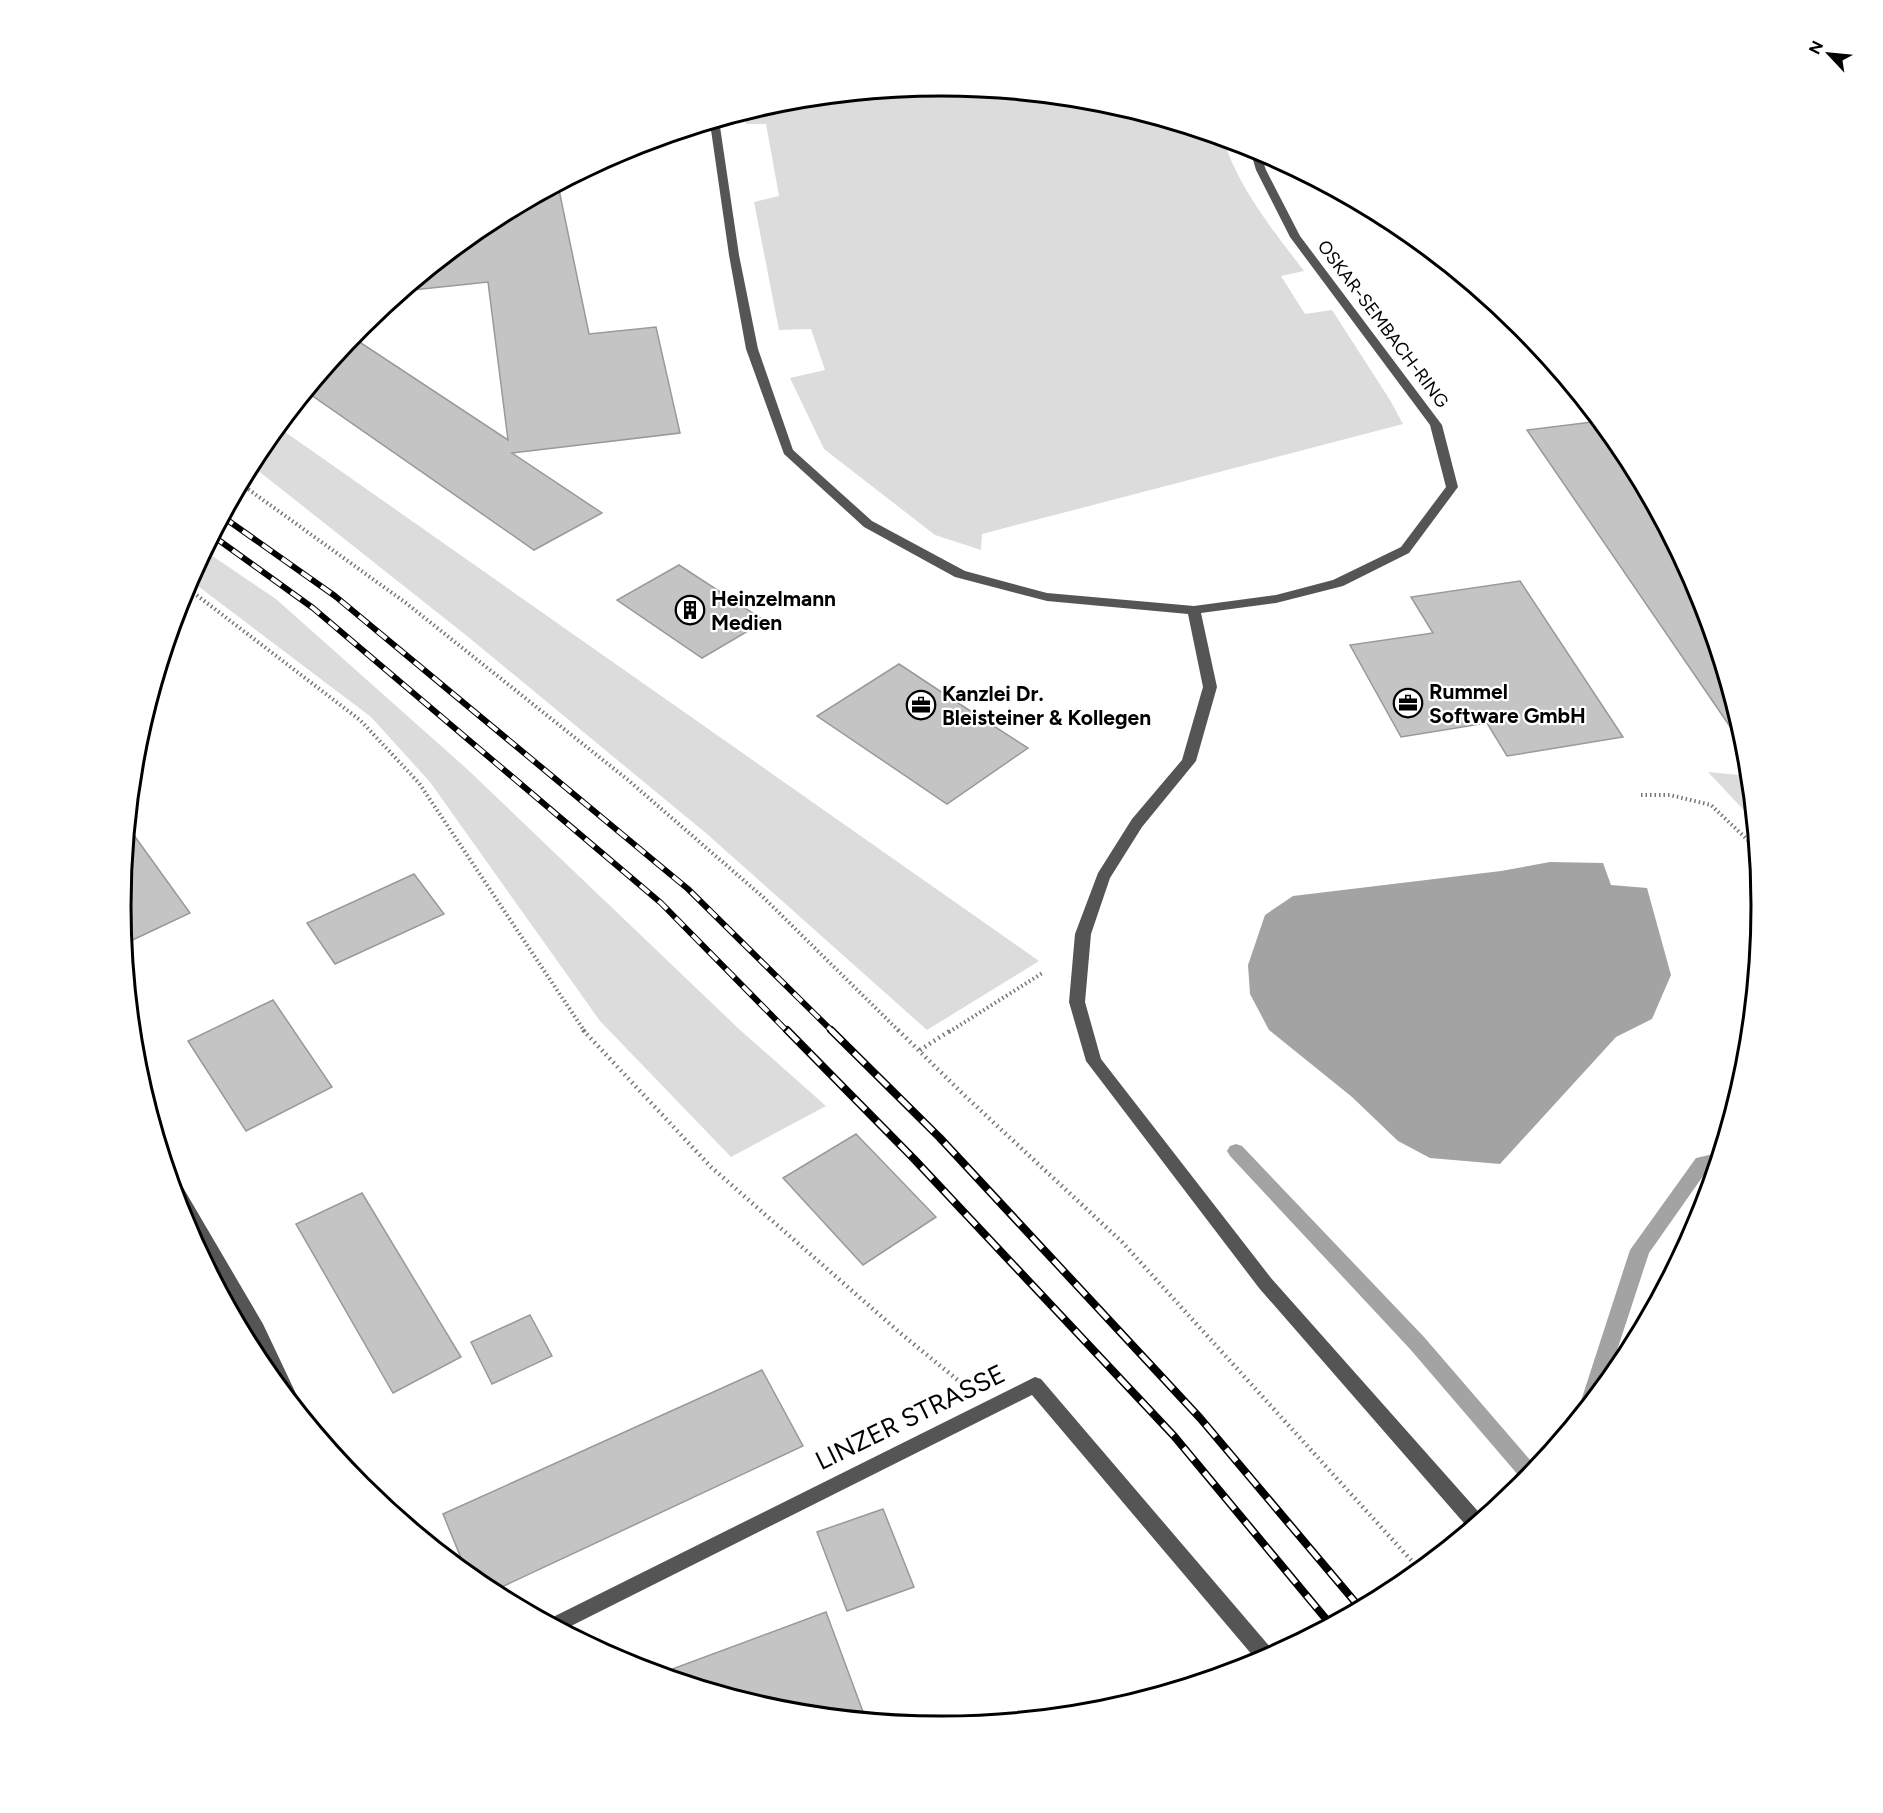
<svg xmlns="http://www.w3.org/2000/svg" width="1883" height="1813" font-family="Figtree,sans-serif">
  <style>
    .green { fill: #dcdcdc }
    .water { fill: #a3a3a3 }
    .lines { fill: none; stroke-linecap: round; stroke-linejoin: round }
    .stream { fill: #a3a3a3; fill-rule: evenodd }
    .building { fill: #c4c4c4; stroke: #999; stroke-width: 1.5 }
    .path-far1 { stroke: #777; stroke-width: 4; stroke-dasharray: 1.5 3; stroke-linecap: butt }
    .path { stroke: #777; stroke-width: 4.5; stroke-dasharray: 1.5 4; stroke-linecap: butt }
    .minor { fill: #555; fill-rule: evenodd }
    .rail-far1-casing { stroke: #000; stroke-width: 6 }
    .rail-casing { stroke: #000; stroke-width: 8 }
    .rail-far1 { stroke: #fff; stroke-width: 4; stroke-dasharray: 12; stroke-linecap: butt }
    .rail { stroke: #fff; stroke-width: 5; stroke-dasharray: 16; stroke-linecap: butt }
    .labels { text-anchor: middle; dominant-baseline: central; stroke-width: 4.5; stroke-linejoin: round; paint-order: stroke }
    .far-street-label { font-size: 18px; fill: #000; stroke: #fff }
    .poi-label { font-size: 21px; font-weight: bold; fill: #000; stroke: #fff; text-anchor: start }
    .near-street-label { font-size: 26px; fill: #000; stroke: #fff }
    .rim { fill: none; stroke: #000; stroke-width: 3 }
  </style>
  <rect width="100%" height="100%" fill="#fff"/>
  <path class="green" d="M942 86 1102 101 1223 138C1238 188 1273 230 1304 271L1281 276 1305 314 1332 310 1390 400 1403 424 982 534 981 550 935 535 824 449 790 378 825 370 811 329 779 330 754 202 779 196 766 124H746L745 112 782 101Z
    M278 427 1039 961 927 1030 707 834 467 636 251 465 259 450Z
    M205 551 276 599 467 769 739 1029 826 1106 731 1157 600 1021 430 782 371 717 190 580Z
    M1708 772 1750 776 1754 821Z"/>
  <path class="water" d="M1550 862 1603 863 1611 885 1647 888 1671 975 1652 1019 1616 1037 1500 1164 1430 1158 1398 1141 1352 1097 1269 1030 1250 994 1248 965 1265 915 1293 896 1501 871Z"/>
  <g class="lines">
    <path class="stream" d="M1236 1144 1242 1146 1424 1337 1537 1468 1525 1483 1410 1349 1230 1156 1227 1151 1230 1146Z
      M1718 1153H1720L1716 1168 1708 1169 1649 1253 1606 1384 1583 1410 1580 1404 1630 1250 1696 1158Z"/>
  </g>
  <path class="building" d="M558 185 589 334 656 327 680 433 512 453 602 513 534 550 307 392 352 337 508 440 488 282 403 291 486 224Z
    M1600 421 1624 451 1700 593 1740 724 1731 728 1527 430Z
    M679 565 765 621 702 658 617 600Z
    M1520 581 1623 737 1507 756 1487 723 1401 737 1350 645 1433 633 1411 597Z
    M899 664 955 701 1028 748 947 804 817 716Z
    M128 827 190 913 124 944 121 906Z
    M414 874 444 914 335 964 307 923Z
    M273 1000 332 1087 246 1131 188 1041Z
    M856 1134 936 1217 863 1265 783 1178Z
    M362 1193 461 1357 393 1393 296 1224Z
    M530 1315 552 1356 492 1384 471 1342Z
    M762 1370 803 1446 491 1592 468 1575 443 1514Z
    M883 1509 914 1587 847 1611 817 1532Z
    M826 1612 866 1720 781 1712 659 1674Z"/>
  <g class="lines">
    <path class="path-far1" d="M241 484 406 603 628 780 763 897 900 1032
      M186 587 360 720 419 783 585 1032
      M1641 795H1670L1711 805 1754 846 1757 853
      M949 1032 1044 972"/>
    <path class="path" d="M583 1030 711 1167 899 1332 960 1382
      M898 1030 963 1094 1122 1242 1420 1570
      M920 1050 951 1030"/>
    <path class="minor" d="M719 120 739 255 758 349 793 450 872 521 965 571 1047 593 1194 606 1276 595 1333 580 1401 547 1446 487 1430 425 1290 237 1256 170 1249 146 1259 150 1266 170 1300 236 1442 425 1458 487 1409 553 1343 586 1276 603 1201 613 1217 687 1196 761 1142 827 1110 878 1091 934 1085 1002 1101 1059 1271 1278 1484 1518 1470 1530 1259 1288 1086 1061 1069 1002 1075 934 1098 873 1132 819 1182 760 1203 687 1188 614 1047 601 955 577 864 527 784 454 746 349 729 255 710 123Z
      M172 1177 178 1179 263 1324 299 1400 296 1406 270 1376 250 1333 181 1215 170 1178Z
      M1035 1377 1041 1379 1276 1654 1259 1663 1032 1395 563 1630 545 1621Z"/>
    <g class="rail-far1-casing">
      <path id="rail-far1" d="M223 517 335 596 688 889 833 1032
        M213 536 313 608 661 903 788 1032"/>
    </g>
    <g class="rail-casing">
      <path id="rail" d="M787 1030 914 1159 1174 1436 1331 1625
        M831 1030 940 1138 1200 1418 1361 1609"/>
    </g>
    <use href="#rail-far1" class="rail-far1"/>
    <use href="#rail" class="rail"/>
  </g>
  <defs>
    <g id="building-ring" transform="scale(1.5)"><circle r="9.5" fill="#fff" stroke="#000" stroke-width="1.5"/><path d="M-4-6H4V6H1V3H-1V6H-4ZM-2.5-4.3h1.7v1.8h-1.7ZM.8-4.3h1.7v1.8H.8ZM-2.5-1h1.7V.8h-1.7ZM.8-1h1.7V.8H.8Z" fill="#000"/></g>
    <g id="office-ring" transform="scale(1.5)"><circle r="9.5" fill="#fff" stroke="#000" stroke-width="1.5"/><path d="M-6-3h4V-5.5h4V-3h4V5H-6ZM-1-4.5V-3h2v-1.5ZM-6 0V1H6V0Z" fill="#000"/></g>
  </defs>
  <g fill-rule="evenodd">
    <use href="#building-ring" x="690" y="610"/>
    <use href="#office-ring" x="1408" y="703"/>
    <use href="#office-ring" x="921" y="705"/>
  </g>
  <g class="labels">
    <g class="far-street-label">
      <text transform="translate(1383 324) rotate(53)">OSKAR-SEMBACH-RING</text>
    </g>
    <g class="poi-label">
      <text x="711" y="598">Heinzelmann<tspan x="711" dy="24">Medien</tspan></text>
      <text x="1429" y="691">Rummel<tspan x="1429" dy="24">Software GmbH</tspan></text>
      <text x="942" y="693">Kanzlei Dr.<tspan x="942" dy="24">Bleisteiner &amp; Kollegen</tspan></text>
    </g>
    <g class="near-street-label">
      <text transform="translate(910 1417) rotate(-26)">LINZER STRASSE</text>
    </g>
  </g>
  <path d="M0 0H1883V1813H0ZM131 906a810 810 0 1 1 1620 0a810 810 0 1 1-1620 0Z" fill="#fff" fill-rule="evenodd"/>
  <path class="rim" d="M131 906a810 810 0 1 1 1620 0a810 810 0 1 1-1620 0Z"/>
  <g transform="translate(1829 54) rotate(296)" stroke="#ffffff" stroke-width="4.5" paint-order="stroke">
  <path d="M0-4.5L10 22L0 15L-10 22Z" fill="#000000"/>
  <text y="-9" font-size="16" font-weight="bold" text-anchor="middle" fill="#000000">N</text>
  </g>
</svg>
